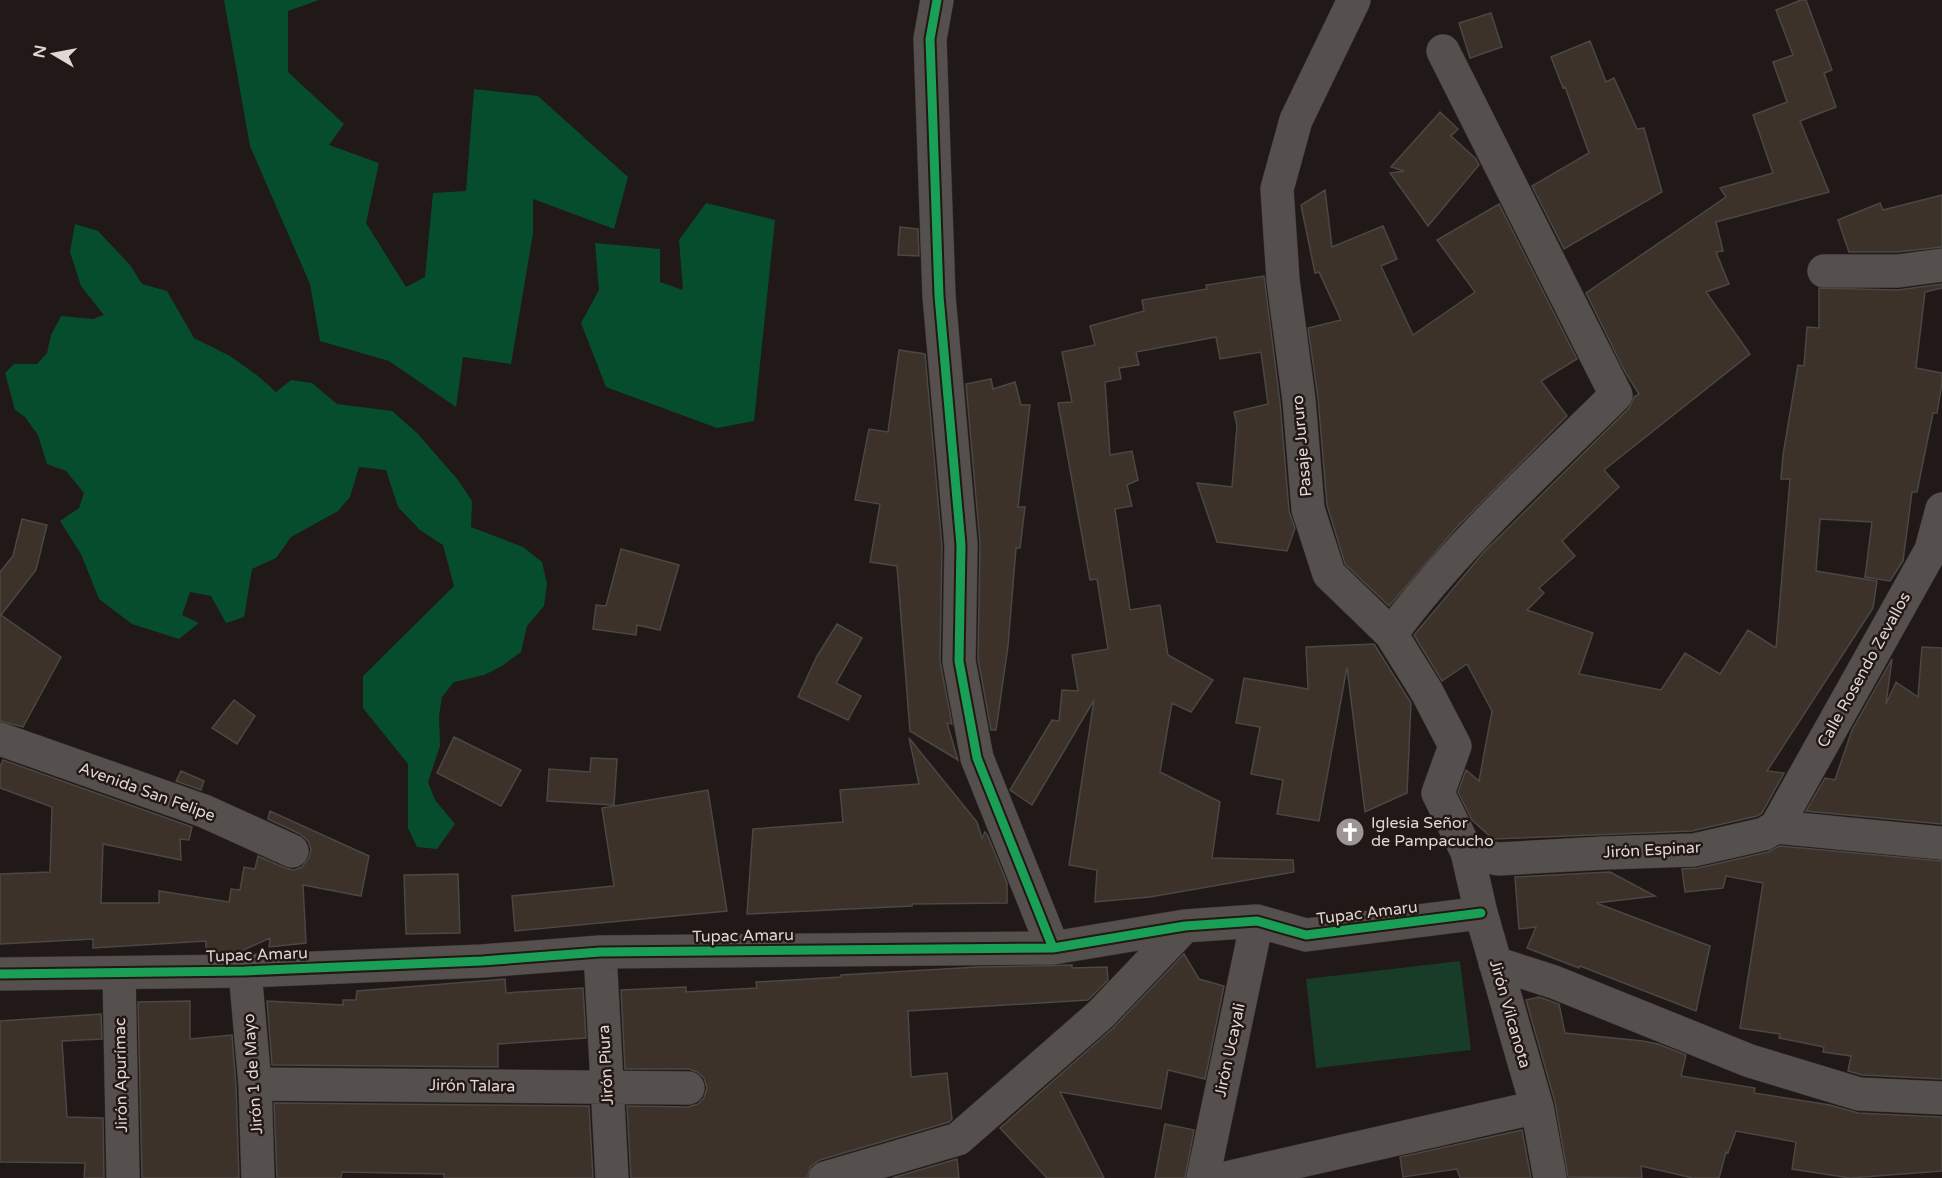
<svg xmlns="http://www.w3.org/2000/svg" width="1942" height="1178" font-family="'Varela Round',sans-serif">
  <style>
    .green { fill: #193c28 }
    .forest { fill: #064d2e }
    .building { fill: #3c3229; stroke: #4b4745; stroke-width: 1.5 }
    .lines { fill: none; stroke-linecap: round; stroke-linejoin: round }
    .minor-casing { stroke: #383332; stroke-width: 34 }
    .minor { stroke: #55504e; stroke-width: 33 }
    .cycleway-casing { stroke: #231814; stroke-width: 13 }
    .cycleway { stroke: #1a9f57; stroke-width: 9 }
    .labels { text-anchor: middle; dominant-baseline: central; stroke-width: 5; stroke-linejoin: round; paint-order: stroke }
    .street-label { font-size: 16px; fill: #dfd8d5; stroke: #231814 }
    .poi-label { font-size: 16px; fill: #dfd8d5; stroke: #231814; text-anchor: start }
  </style>
  <rect width="100%" height="100%" fill="#201918"/>
  <path class="green" d="M1460 961 1471 1050 1316 1068 1306 979Z"/>
  <path class="forest" d="M224 0H319L288 11V72L344 124 329 145 379 163 366 223 406 287 425 277 433 193 466 191 474 89 538 96 628 177 614 229 533 199V233L511 364 463 357 456 407 389 361 320 341 310 284 250 146Z
    M706 203 775 220 754 421 717 428 606 387 581 323 599 290 595 243 660 249V282L683 290 679 240Z
    M75 224 98 231 130 265 142 284 167 291 194 338 230 356 258 376 276 392 291 380 312 383 337 404 392 411 417 433 458 480 472 501 471 527 523 547 542 562 547 584 544 606 527 626 521 652 502 666 484 675 454 682 442 697 439 716 440 746 428 782 435 800 455 824 437 849 417 847 408 828V764L363 708V676L454 586 443 545 420 530 398 507 386 470 359 467 350 497 338 511 291 537 276 558 252 569 244 617 226 623 211 596 190 592 182 615 199 623 179 639 132 624 99 599 81 554 60 521 79 508 84 493 66 471 47 464 38 435 25 417 15 410 5 373 14 364H37L47 353 51 335 61 316 93 319 104 315 81 286 70 252Z"/>
  <path class="building" d="M1801 0H1806L1832 70 1824 73 1836 107 1800 121 1829 192 1716 222 1723 251 1716 252 1729 284 1706 292 1750 354 1604 470 1619 487 1562 541 1575 556 1539 588 1544 593 1527 610 1593 633 1579 674 1661 690 1685 653 1720 674 1748 630 1776 648 1790 479H1781L1783 455 1798 365 1804 366 1807 327 1819 328V288L1898 290 1942 284V288L1925 292 1916 368 1942 373V383L1937 413H1933L1917 492H1912L1903 561 1890 581 1865 577 1872 522 1820 519 1816 571 1877 581 1873 608 1767 771 1784 773 1762 813 1757 816 1692 831 1493 839 1472 820 1458 792 1466 770 1479 781 1492 711 1467 664 1442 681 1414 635 1484 552 1629 408 1634 397 1639 394 1625 372 1586 293 1726 197 1720 188 1773 173 1753 115 1787 102 1773 62 1793 55 1776 10Z
    M1491 13 1502 47 1470 58 1459 23Z
    M1590 41 1606 82 1614 78 1637 129 1644 128 1662 192 1564 249 1532 186 1589 153 1565 87 1563 88 1551 57Z
    M1440 112 1458 129 1451 136 1476 159 1479 165 1428 226 1390 173 1404 171 1391 167Z
    M1325 190 1332 247 1383 226 1397 259 1381 266 1413 335 1475 292 1437 240 1499 204 1577 359 1541 381 1567 416 1457 527 1389 606 1345 564 1327 505 1318 398 1308 328 1341 320 1319 272 1315 273 1301 205Z
    M1942 195V247L1897 252H1849L1838 220 1880 203 1883 210Z
    M900 227 918 229 919 256 898 255Z
    M1264 276 1280 402 1289 511 1295 528 1287 551 1217 542 1197 483 1232 487 1237 426 1234 412 1268 404 1261 352 1220 359 1216 337 1136 352 1139 365 1119 368 1121 379 1105 382 1110 455 1132 451 1138 480 1127 485 1132 506 1115 509 1130 610 1160 605 1168 655 1213 680 1191 712 1172 703 1160 772 1220 802 1212 858 1293 860 1294 872 1150 897 1095 902 1097 870 1069 865 1094 700 1032 805 1010 790 1052 720 1059 721 1062 690 1078 691 1072 655 1108 649 1097 579 1090 580 1058 403 1072 402 1062 352 1095 345 1090 326 1144 311 1142 300 1207 289 1206 285Z
    M899 350 925 354 942 546 940 661 952 724 947 723 958 760 910 731 897 566 870 562 880 504 855 500 869 429 888 432Z
    M991 379 993 389 1015 382 1021 405H1030L1018 507H1025L1020 548H1016L1008 646 996 730H991L978 659 980 543 966 384Z
    M22 519 47 525 36 570 1 615 61 657 23 727 0 721V572L13 556Z
    M621 549 679 565 660 630 637 625 636 635 593 629 596 605 606 606Z
    M837 624 862 638 836 683 861 696 848 720 798 697 817 656Z
    M1374 644 1411 703 1407 793 1365 812 1347 667 1319 821 1277 814 1283 780 1251 774 1260 727 1236 723 1244 678 1308 689 1306 647Z
    M1922 647 1942 648V824L1806 811 1825 778 1835 780 1852 730 1892 659 1886 704 1896 682 1918 697Z
    M234 700 255 716 237 744 212 728Z
    M454 737 521 770 501 806 437 773Z
    M909 738 977 822 982 838 985 832 988 836 1007 883V903L912 904V906L747 914 753 829 843 822 840 790 919 784Z
    M591 758 617 759 614 805 547 801 549 769 590 772Z
    M3 760 192 827 189 840 180 839 181 860 103 844 101 903H159V891L229 902 231 889 240 890 244 867 255 869 258 856 285 868 294 870 302 867 309 858 311 849 308 841 300 834 268 819 270 811 369 856 361 896 303 885 306 943 269 947 270 938 239 952 206 953V941L93 948V939L0 944V874L50 872 52 807 0 788V767Z
    M181 771 204 781 201 790 176 781Z
    M708 790 727 911 515 931 512 896 614 886 602 808Z
    M1780 846 1942 861V1079L1862 1075 1848 1071 1851 1056 1823 1052 1824 1047 1779 1038 1780 1034 1740 1028 1763 883 1726 876 1723 888 1685 892 1682 869 1698 868 1768 852Z
    M1610 872 1655 896 1596 903 1710 946 1696 1011 1580 966 1579 968 1527 948 1536 927 1519 929 1515 877Z
    M458 874 460 933 406 934 404 875Z
    M1184 954 1199 979 1224 986 1205 1079 1168 1070 1161 1109 1060 1092 1104 1178H1047L1000 1128 1113 1028Z
    M1072 965V968L1107 967 1108 980 1088 1000 908 1011 911 1077 947 1073 952 1119 949 1122 820 1160 811 1166 807 1178H631L627 1106 688 1107 698 1104 704 1098 707 1088 704 1078 697 1072 689 1069H625L621 990 686 987V992L757 988 756 982 841 977V975L978 967Z
    M505 979 506 993 583 988 586 1038 498 1044V1067L272 1065 267 1001 343 1005V1000H356L357 991Z
    M1539 997 1559 1004 1565 1033 1643 1041 1658 1044 1686 1055 1681 1076 1755 1088 1754 1093 1830 1105 1858 1113 1942 1117V1171L1850 1178 1792 1169 1796 1142 1736 1131 1728 1153 1726 1152 1719 1178H1693L1641 1166 1642 1178 1568 1177 1555 1102 1526 1000Z
    M190 1001V1039L232 1035 236 1085 239 1178H142L138 1002Z
    M101 1014 102 1039 62 1041 67 1117 103 1118 104 1178H84L85 1163 0 1162V1021Z
    M274 1103 589 1106 593 1178H444V1174L342 1172 341 1178H277Z
    M1165 1124 1194 1130 1185 1178H1155Z
    M1522 1130 1531 1178H1460L1457 1169 1403 1177 1400 1157Z
    M957 1159 959 1178H892Z"/>
  <g class="lines">
    <g class="minor-casing">
      <path id="minor" d="M937 0 930 39 939 296 961 545 959 661 977 758 1053 948
        M1354 0 1296 120 1277 189 1283 280 1299 400 1308 509 1329 574 1391 634 1427 692 1455 746 1438 793 1467 852 1481 913 1537 1107 1550 1178
        M1824 271H1898L1942 265
        M1391 634C1457 545 1538 472 1616 395L1443 51
        M0 739 204 811 292 851
        M1776 827 1931 550 1942 509
        M1467 852 1498 859 1604 853 1694 850 1764 834 1776 827 1942 843
        M600 952 612 1178
        M1495 963 1554 982 1750 1061 1859 1094 1942 1098
        M245 971 255 1084 258 1178
        M119 973 123 1178
        M0 974 245 971 482 961 600 952 1053 948 1185 926 1257 921 1306 935 1481 913
        M255 1084 688 1088
        M825 1178 958 1139 1101 1014 1185 926
        M1203 1178 1257 921
        M1226 1178 1537 1107"/>
    </g>
    <use href="#minor" class="minor"/>
    <g class="cycleway-casing">
      <path id="cycleway" d="M937 0 930 39 939 296 961 545 959 661 977 758 1053 948
        M0 974 245 971 482 961 600 952 1053 948 1185 926 1257 921 1306 935 1481 913"/>
    </g>
    <use href="#cycleway" class="cycleway"/>
  </g>
  <defs>
    <g id="church-disc" transform="scale(1.5)"><circle r="9.5" fill="#9c9593" stroke="#231814"/><path d="M-1.2-6h2.4v3.5h3.3v2.4h-3.3V6h-2.4V-.1h-3.3v-2.4h3.3Z" fill="#fff"/></g>
  </defs>
  <g fill-rule="evenodd">
    <use href="#church-disc" x="1350" y="832"/>
  </g>
  <g class="labels">
    <g class="street-label">
      <text transform="translate(1302 446) rotate(-95)">Pasaje Jururo</text>
      <text transform="translate(1864 670) rotate(-61)">Calle Rosendo Zevallos</text>
      <text transform="translate(147 792) rotate(20)">Avenida San Felipe</text>
      <text transform="translate(1652 850) rotate(-3)">Jirón Espinar</text>
      <text transform="translate(1367 913) rotate(-7)">Tupac Amaru</text>
      <text transform="translate(743 936) rotate(-1)">Tupac Amaru</text>
      <text transform="translate(257 955) rotate(-2)">Tupac Amaru</text>
      <text transform="translate(1510 1014) rotate(74)">Jirón Vilcanota</text>
      <text transform="translate(1230 1050) rotate(-78)">Jirón Ucayali</text>
      <text transform="translate(606 1065) rotate(-93)">Jirón Piura</text>
      <text transform="translate(253 1074) rotate(-94)">Jirón 1 de Mayo</text>
      <text transform="translate(121 1075) rotate(-91)">Jirón Apurímac</text>
      <text transform="translate(472 1086) rotate(1)">Jirón Talara</text>
    </g>
    <g class="poi-label">
      <text x="1371" y="823">Iglesia Señor<tspan x="1371" dy="18">de Pampacucho</tspan></text>
    </g>
  </g>
  <g transform="translate(54 54) rotate(280)" stroke="#231814" stroke-width="4.5" paint-order="stroke">
  <path d="M0-4.5L10 22L0 15L-10 22Z" fill="#dfd8d5"/>
  <text y="-9" font-size="16" font-weight="bold" text-anchor="middle" fill="#dfd8d5">N</text>
  </g>
</svg>
